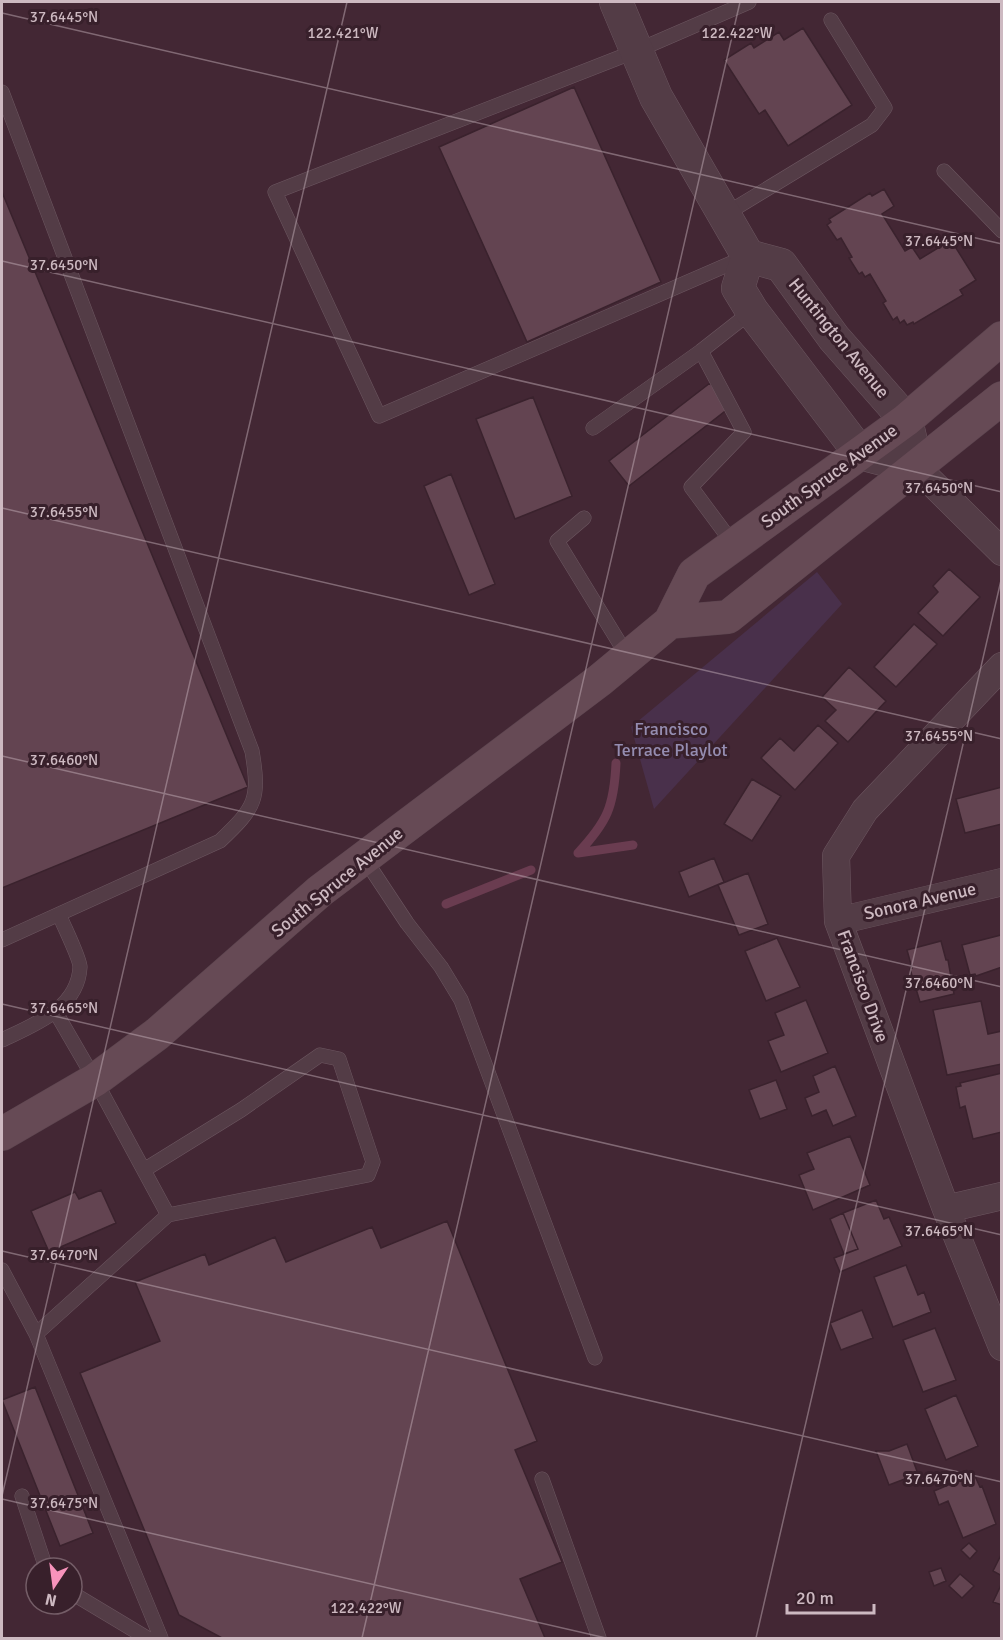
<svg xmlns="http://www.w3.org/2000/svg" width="1003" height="1640" font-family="Signika,sans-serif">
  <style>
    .green { fill: #49304b }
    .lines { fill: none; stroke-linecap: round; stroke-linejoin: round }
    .stream { stroke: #6a3c50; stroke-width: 9 }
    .building { fill: #634451; stroke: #3a222d; stroke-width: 1.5 }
    .service-casing { stroke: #6d5761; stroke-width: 15 }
    .minor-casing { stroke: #6d5761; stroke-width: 28 }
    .tertiary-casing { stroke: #6d5761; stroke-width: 34 }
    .secondary-casing { stroke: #5c454f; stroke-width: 34 }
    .service { stroke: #533c46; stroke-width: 14 }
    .minor { stroke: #533c46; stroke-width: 27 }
    .tertiary { stroke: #533c46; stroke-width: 33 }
    .secondary { stroke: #664a55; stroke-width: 33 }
    .ticks { fill: none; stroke: #cdb9c1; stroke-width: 1.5; stroke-opacity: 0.45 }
    .labels { text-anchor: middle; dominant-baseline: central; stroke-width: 6; stroke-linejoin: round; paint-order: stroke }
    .street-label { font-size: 18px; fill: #cdb9c1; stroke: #38202b }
    .park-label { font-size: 18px; fill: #958db1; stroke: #38202b }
    .ticks-label { font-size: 15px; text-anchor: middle; fill: #cdb9c1; stroke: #38202b; stroke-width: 6; stroke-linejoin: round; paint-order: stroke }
  </style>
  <rect width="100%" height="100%" fill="#432734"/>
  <path class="green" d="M817 572 842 604 654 809 631 727Z"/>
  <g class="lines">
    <path class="stream" d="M578 853C607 822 614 807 616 763
      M578 853 633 845
      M446 904 531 870"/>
  </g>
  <path class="building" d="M803 28 852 105 788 146 765 110 759 114 724 60 751 43 754 48 779 32 784 40Z
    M574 87 661 282 527 342 439 147Z
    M884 189 894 206 882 214 905 251 912 247 920 259 951 240 976 280 960 290 963 295 914 324 913 322 907 325 904 320 900 323 897 317 893 320 883 303 886 301 870 274 865 277 862 272 859 274 849 258 852 257 841 238 837 240 827 225 831 222 829 219 870 193 872 196Z
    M2 192 248 787 2 888Z
    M710 383 729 408 629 486 609 461Z
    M533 397 572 496 515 519 476 419Z
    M451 474 495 584 469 595 424 486Z
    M949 569 980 597 943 636 918 613 938 592 933 586Z
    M914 624 937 644 896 687 874 667Z
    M849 667 886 701 848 742 825 721 836 710 822 697Z
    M818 725 838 743 795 790 761 758 780 738 794 751Z
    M752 779 781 796 752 841 724 824Z
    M1002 787V824L965 833 956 799Z
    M714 858 724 882 689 897 679 872Z
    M748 873 768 924 739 935 718 885Z
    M1001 935 1002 967 976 976 975 974 970 975 962 945Z
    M777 938 800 987 766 1001 745 951Z
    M941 941 946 960H948L954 994 920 1002 910 969 912 968 907 950Z
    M806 1000 828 1053 781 1072 768 1041 784 1035 775 1013Z
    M981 1001 988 1034 1002 1031V1064L947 1075 933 1010Z
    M835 1066 856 1116 833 1126 826 1110 812 1116 805 1098 819 1092 813 1076Z
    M1002 1073V1132L973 1139 965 1106 960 1108 956 1087 961 1086 960 1083Z
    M776 1080 787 1109 760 1119 749 1090Z
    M850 1136 870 1185 813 1210 799 1175 814 1169 807 1153Z
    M101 1190 116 1223 49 1252 31 1211 75 1192 79 1199Z
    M876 1200 884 1219 889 1217 902 1246 840 1272 834 1258 858 1249 843 1213Z
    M843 1213 858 1249 844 1254 830 1219Z
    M447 1221 537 1441 515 1450 562 1562 520 1579 545 1638H222L179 1615 80 1373 160 1341 135 1282 205 1254 209 1265 275 1237 286 1262 372 1227 381 1248Z
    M906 1265 918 1295 924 1292 931 1312 893 1327 874 1277Z
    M862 1310 873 1338 841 1350 830 1323Z
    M935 1328 956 1380 923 1392 903 1340Z
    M35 1387 93 1533 60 1546 2 1400Z
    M956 1395 978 1446 946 1460 925 1409Z
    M907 1444 918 1474 889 1485 876 1451H889Z
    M974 1474 980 1487 982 1486 996 1524 963 1538 948 1501 939 1505 934 1491Z
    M969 1543 977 1551 970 1559 961 1550Z
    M1002 1553V1576L993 1571Z
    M941 1568 946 1581 934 1586 929 1572Z
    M960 1574 974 1586 962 1598 949 1586Z
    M1002 1583V1605L993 1602Z"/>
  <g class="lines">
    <g class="service-casing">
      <path id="service" d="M2 92 252 751C260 799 256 807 220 841L2 940
        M944 171 1002 231
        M724 215 872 125 885 108 831 20
        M743 258 379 416 275 192 636 51 749 2
        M701 351 744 432 691 487 734 545
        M593 428 701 351 752 311
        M584 518 557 541 628 657
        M364 858 407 923 441 967 461 1000 595 1358
        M55 1011 95 1080 168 1215
        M2 1040C33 1025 78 1009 80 967 80 958 63 925 59 914
        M2 1270 36 1334 168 1215 368 1175 373 1162 339 1059 320 1055 241 1110 144 1170
        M36 1334 161 1638
        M542 1479 599 1638
        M22 1496 46 1568
        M72 1593 147 1638"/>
    </g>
    <g class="minor-casing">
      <path id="minor" d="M917 468 1002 552
        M1002 666 865 810 836 856 838 921 946 1209 1002 1347
        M838 921 1002 882
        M946 1209 1002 1196"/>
    </g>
    <g class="tertiary-casing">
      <path id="tertiary" d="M616 2 656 97 748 256 781 265 834 338 906 420 917 468 860 453 752 311 738 288 748 256"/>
    </g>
    <g class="secondary-casing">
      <path id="secondary" d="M670 622 728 617 1002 398
        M2 1134 95 1080 157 1034 320 891 600 680 670 622 694 574 906 420 1002 338"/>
    </g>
    <use href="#service" class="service"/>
    <use href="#minor" class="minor"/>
    <use href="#tertiary" class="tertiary"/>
    <use href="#secondary" class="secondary"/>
  </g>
  <path class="ticks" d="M2 13 1002 244M2 261 1002 492M2 508 1002 739M2 756 1002 987M2 1004 1002 1235M2 1251 1002 1482M2 1496 347 2M2 1499 606 1638M362 1638 740 2M756 1638 1002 576"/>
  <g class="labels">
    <g class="street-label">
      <text transform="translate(839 338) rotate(51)">Huntington Avenue</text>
      <text transform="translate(829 476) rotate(-36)">South Spruce Avenue</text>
      <text transform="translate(337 882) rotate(-39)">South Spruce Avenue</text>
      <text transform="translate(920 901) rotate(-13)">Sonora Avenue</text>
      <text transform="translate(863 986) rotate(70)">Francisco Drive</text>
    </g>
    <g class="park-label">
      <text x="671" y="729">Francisco<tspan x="671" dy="21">Terrace Playlot</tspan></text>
    </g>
  </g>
  <g class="ticks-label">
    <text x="64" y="22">37.6445°N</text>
    <text x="343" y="38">122.421°W</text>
    <text x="737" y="38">122.422°W</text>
    <text x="939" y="246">37.6445°N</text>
    <text x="64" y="270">37.6450°N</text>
    <text x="939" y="493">37.6450°N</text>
    <text x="64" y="517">37.6455°N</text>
    <text x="939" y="741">37.6455°N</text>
    <text x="64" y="765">37.6460°N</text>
    <text x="939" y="988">37.6460°N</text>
    <text x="64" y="1013">37.6465°N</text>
    <text x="939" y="1236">37.6465°N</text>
    <text x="64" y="1260">37.6470°N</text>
    <text x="939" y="1484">37.6470°N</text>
    <text x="64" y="1508">37.6475°N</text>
    <text x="366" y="1613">122.422°W</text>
  </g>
  <rect width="1003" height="1640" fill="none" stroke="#cdb9c1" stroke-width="6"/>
  <g transform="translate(54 1586) rotate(193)"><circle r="28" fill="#38202b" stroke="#745d67" stroke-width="1.5"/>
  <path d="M0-4.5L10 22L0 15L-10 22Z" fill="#f893bc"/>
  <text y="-9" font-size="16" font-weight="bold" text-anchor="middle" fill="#cdb9c1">N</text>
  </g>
  <path d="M787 1604v9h87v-9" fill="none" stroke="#cdb9c1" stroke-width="3"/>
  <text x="796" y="1604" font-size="18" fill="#cdb9c1" stroke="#38202b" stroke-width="4.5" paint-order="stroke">20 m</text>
</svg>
